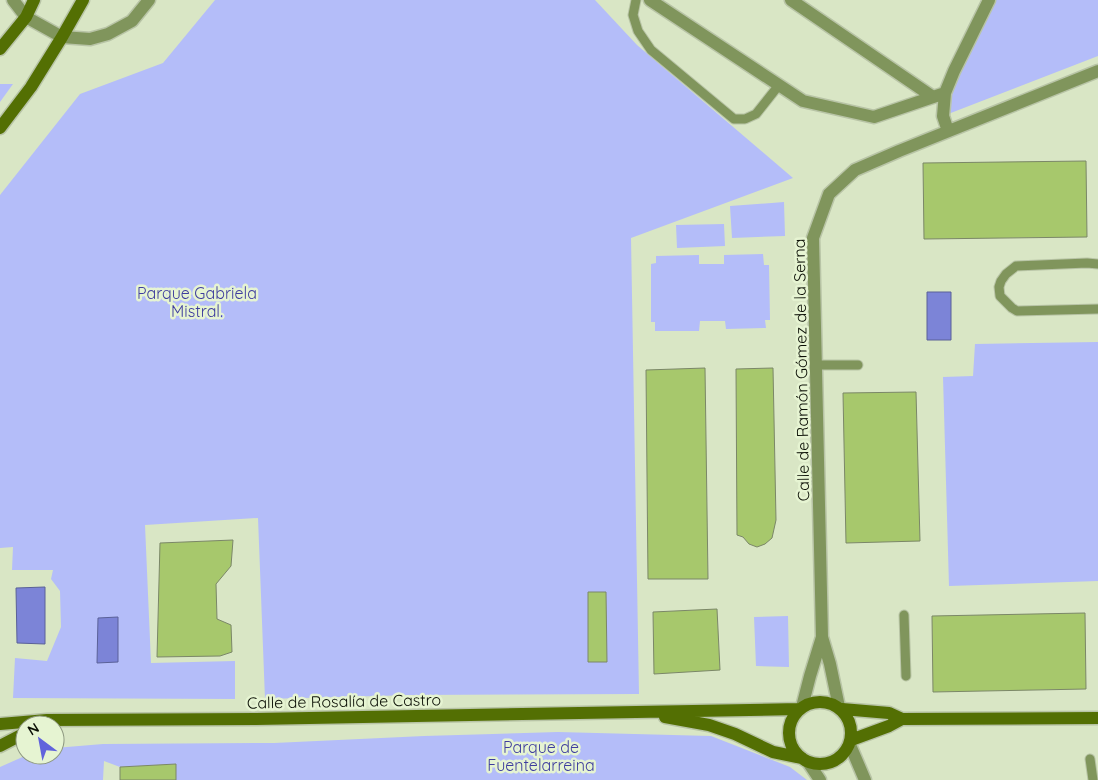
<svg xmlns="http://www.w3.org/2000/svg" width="1098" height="780" font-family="Quicksand,sans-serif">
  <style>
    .green { fill: #b4bdf9 }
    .water { fill: #7c84d7; stroke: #5a6198 }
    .building { fill: #a7c86c; stroke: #7b8768 }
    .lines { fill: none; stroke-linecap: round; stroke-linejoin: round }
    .lane-casing { stroke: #b8c4a6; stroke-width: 11 }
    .street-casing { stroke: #b8c4a6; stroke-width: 15 }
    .secondary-casing { stroke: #b8c4a6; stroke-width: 15 }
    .lane { stroke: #80955c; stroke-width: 9 }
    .street { stroke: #80955c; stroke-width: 12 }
    .secondary { stroke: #536f03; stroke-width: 12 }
    .labels { text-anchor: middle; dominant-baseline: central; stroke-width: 5; stroke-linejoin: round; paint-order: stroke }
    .park-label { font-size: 16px; fill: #3e3d9e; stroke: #e6f4d2 }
    .street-label { font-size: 16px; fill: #0b0f05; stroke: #e6f4d2 }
  </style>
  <rect width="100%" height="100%" fill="#d9e6c5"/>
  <path class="green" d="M215 0H595L637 45 793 178 631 238 639 694 414 695 265 699 258 518 145 525 151 663 235 661V699L13 698 15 658 47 661 61 627 60 591 51 579 53 570H12L13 547 0 548V195L80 94 163 63Z
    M989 0H1098V56L943 116 954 71Z
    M0 84H13L0 102Z
    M784 202 785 236 732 238 730 206Z
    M724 224 725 246 677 248 676 225Z
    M763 254 764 265H769L770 320H765L766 328 726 329 725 321H700L699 331H655V322H651V264L656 263V256L699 255V264H724V255Z
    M1098 342V581L949 586 943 377 973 376 975 344Z
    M788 616 789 667 756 666 754 617Z
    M558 732 711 736 790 767 807 780H176L175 764 120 767 104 761 103 780H0V767L27 755H55V748L103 744 274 743 424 736Z"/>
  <path class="water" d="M927 292H951V340H927Z
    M45 587V644L17 643 16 588Z
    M118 617V662L97 663 98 618Z"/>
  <path class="building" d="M1086 161 1087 237 924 239 923 163Z
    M705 368 708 579H648L646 370Z
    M773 368 776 520 772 538 765 544 757 547 749 544 743 537 737 535 736 369Z
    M916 392 920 541 846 543 843 393Z
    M233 540 231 566 216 584 217 619 231 625 232 652 220 656 157 657 160 543Z
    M588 592H606L607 662H588Z
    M717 609 720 670 654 674 653 612Z
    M1085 613 1086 689 933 692 932 616Z
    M176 764V780H120V767Z"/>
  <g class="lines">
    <g class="lane-casing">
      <path id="lane" d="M636 0 633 15 638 31 651 50 734 119H745L756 114 779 85
        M1098 264 1087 263 1016 266 1006 274 1001 281 999 287 1000 296 1012 308 1017 311 1098 309
        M816 365H858
        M904 615 906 676
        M1090 759 1093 780"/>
    </g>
    <g class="street-casing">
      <path id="street" d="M13 0 26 17 62 37 90 39 108 34 132 21 149 0
        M650 0 803 101 874 117 945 93
        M791 0 933 97
        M948 131 943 116 945 93 954 71 989 0
        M802 707 810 676 822 637
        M839 707 830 664 822 637 813 238 829 194 855 170 899 151 1098 71
        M850 745 865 780
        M808 762 820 780"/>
    </g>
    <g class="secondary-casing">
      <path id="secondary" d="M0 49 26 17 34 0
        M0 128 31 87 62 37 83 0
        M789 733a31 31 0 1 1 62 0a31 31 0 1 1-62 0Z
        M842 709 889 713 902 719
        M665 717 709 725 735 734 773 752 802 758
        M0 724 47 720 256 719 800 709
        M851 740 889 726 902 719 1098 718
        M0 746 25 733"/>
    </g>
    <use href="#lane" class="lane"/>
    <use href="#street" class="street"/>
    <use href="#secondary" class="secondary"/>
  </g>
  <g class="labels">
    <g class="park-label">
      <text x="197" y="293">Parque Gabriela<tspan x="197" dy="18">Mistral.</tspan></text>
      <text x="541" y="747">Parque de<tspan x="541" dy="18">Fuentelarreina</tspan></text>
    </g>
    <g class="street-label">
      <text transform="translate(801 370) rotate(-91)">Calle de Ramón Gómez de la Serna</text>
      <text transform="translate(344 701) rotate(-1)">Calle de Rosalía de Castro</text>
    </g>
  </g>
  <g transform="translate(40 740) rotate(328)"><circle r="24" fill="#e6f4d2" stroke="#8e9880"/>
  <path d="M0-4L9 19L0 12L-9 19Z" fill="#6163dc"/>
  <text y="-8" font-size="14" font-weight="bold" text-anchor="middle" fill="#0b0f05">N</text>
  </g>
</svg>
